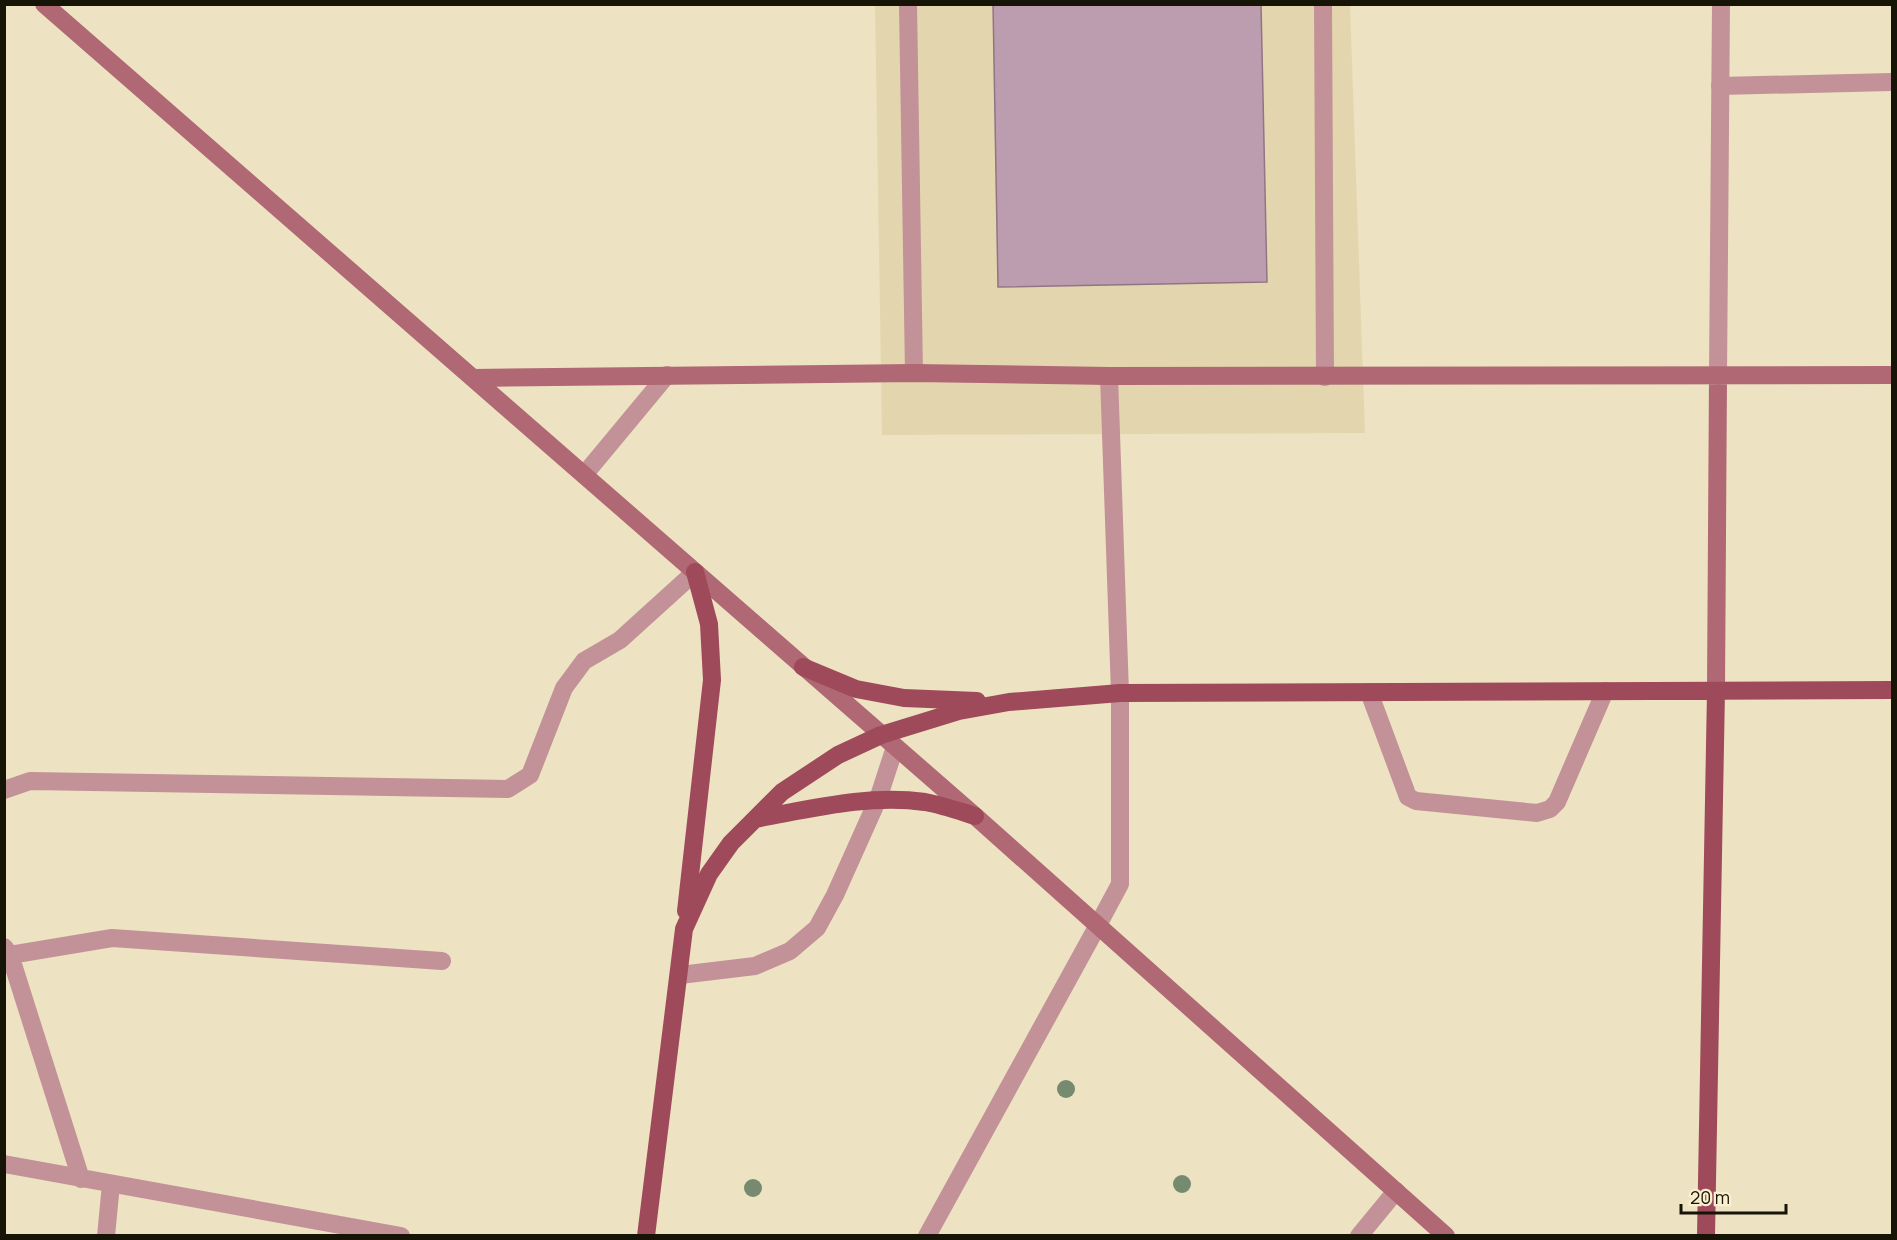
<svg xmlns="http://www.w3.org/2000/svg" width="1897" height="1240" font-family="Manrope,sans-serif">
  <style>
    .built { fill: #e3d6ae }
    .building { fill: #bc9daf; stroke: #927485; stroke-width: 1.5 }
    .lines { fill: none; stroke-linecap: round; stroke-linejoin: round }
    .lane { stroke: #c39198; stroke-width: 18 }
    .street { stroke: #c39198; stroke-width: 18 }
    .secondary { stroke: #af6874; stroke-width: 18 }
    .primary { stroke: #9f4a5a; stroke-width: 18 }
    .tree { fill: #768a70 }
  </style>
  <rect width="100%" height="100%" fill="#ede3c2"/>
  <path class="built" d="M875 5H1350L1365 433 882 435Z"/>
  <path class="building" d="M993 4H1261L1267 282 998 287Z"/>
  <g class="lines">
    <path class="lane" d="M908 4 914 373
      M1323 4 1325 377
      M1720 86 1892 82
      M1369 692 1408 797 1416 801 1537 813 1550 809 1557 802 1605 691
      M680 975 755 966 790 951 817 928 835 895 878 799 895 747
      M927 1236 1098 925
      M1359 1236 1396 1191"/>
    <path class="street" d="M1718 376 1721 4
      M584 475 667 375
      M4 790 30 781 508 789 530 775 564 688 584 661 620 640 695 572
      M1098 925 1120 884V693L1109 376
      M4 947 10 955 81 1179
      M10 955 112 938 442 961
      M4 1164 401 1236
      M106 1236 111 1184"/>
    <path class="secondary" d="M44 4 975 816 1446 1236
      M473 378 914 373 1109 376 1892 375
      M1716 691 1718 376"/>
    <path class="primary" d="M803 667 856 689 904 698 977 701
      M755 819C811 809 868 794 925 802 942 805 959 811 975 816
      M686 911 712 680 709 624 695 572
      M646 1236 684 929 709 874 731 843 782 792 838 755 881 735 959 711 1009 702 1120 693 1892 690
      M1706 1236 1716 691"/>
  </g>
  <g class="tree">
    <circle cx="1066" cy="1089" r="9"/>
    <circle cx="1182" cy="1184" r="9"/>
    <circle cx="753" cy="1188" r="9"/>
  </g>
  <rect width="1897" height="1240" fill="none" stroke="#161307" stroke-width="12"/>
  <path d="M1681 1204v9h105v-9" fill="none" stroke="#161307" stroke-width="3"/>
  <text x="1690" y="1204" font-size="18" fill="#161307" stroke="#faf0cf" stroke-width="4.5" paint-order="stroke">20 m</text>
</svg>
